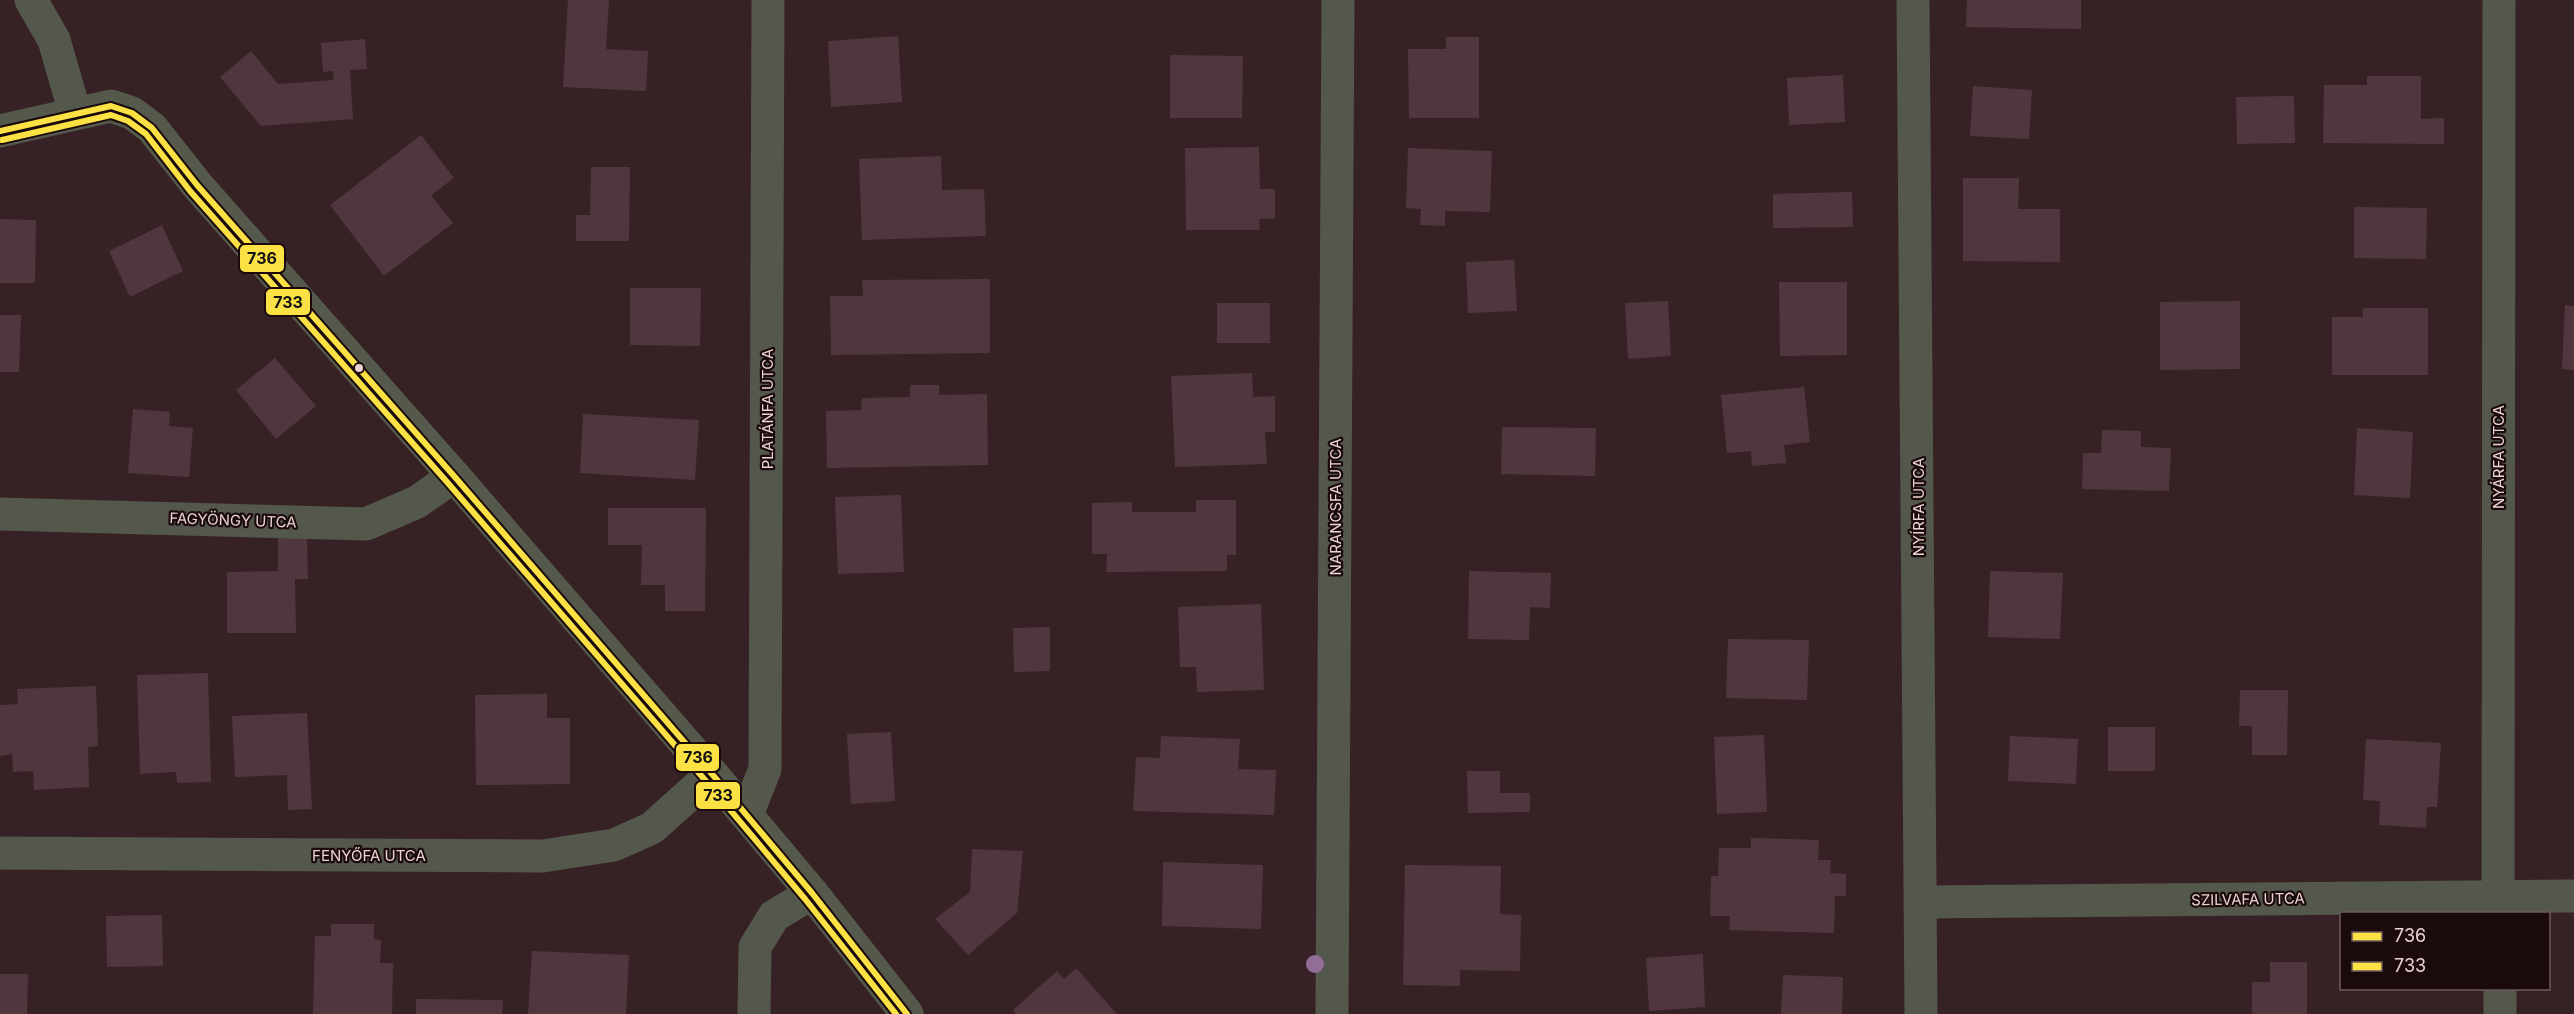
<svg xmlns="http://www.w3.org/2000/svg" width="2574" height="1014" font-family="Inter,sans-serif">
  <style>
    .building { fill: #50373f }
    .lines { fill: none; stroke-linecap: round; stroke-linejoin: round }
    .street { stroke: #54574b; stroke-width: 33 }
    .secondary { stroke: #54594b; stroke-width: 33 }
    .bus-1-casing { stroke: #1a0a0c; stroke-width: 10 }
    .bus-2-casing { stroke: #1a0a0c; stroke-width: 10 }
    .bus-1 { stroke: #fbe143; stroke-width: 6 }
    .bus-2 { stroke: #fbe143; stroke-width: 6 }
    .tree { fill: #926e97 }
    .bus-dot { fill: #ead1d2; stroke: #1a0a0c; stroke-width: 2 }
    .labels { text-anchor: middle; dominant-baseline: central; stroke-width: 4.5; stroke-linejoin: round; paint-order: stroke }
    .street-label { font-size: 15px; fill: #ead1d2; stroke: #1a0a0c }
    .line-badge { stroke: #1a0a0c; stroke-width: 2 }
    .pale-badge-label { font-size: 16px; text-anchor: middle; font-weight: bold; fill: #111 }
  </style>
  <rect width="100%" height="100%" fill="#362224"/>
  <path class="building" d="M568 0H609L606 49 648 51 646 91 563 87Z
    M1967 0H2081V29L1966 27Z
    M898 36 902 102 831 107 828 41Z
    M1446 37H1479V118H1409L1408 49H1446Z
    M365 39 367 69 350 70 353 119 261 126 220 77 251 51 278 84 334 80 333 71 323 72 321 43Z
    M1170 55 1243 56 1242 118H1170Z
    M1843 75 1845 122 1789 125 1787 78Z
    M2367 76H2421V119L2444 118V144L2323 143 2324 85H2367Z
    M1973 86 2032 90 2029 139 1970 136Z
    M2294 96 2295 143 2237 144 2236 97Z
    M421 135 454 178 431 195 453 223 384 276 330 205Z
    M1259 147 1260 189H1275V218L1259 219 1260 230H1186L1185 148Z
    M1408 148 1492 151 1490 212 1445 211V226L1420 225 1421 209 1406 208Z
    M941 156 942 190 984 189 986 236 862 240 859 159Z
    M591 167H630L629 241H576V215H590Z
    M1963 178H2019L2018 209H2060V262L1963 261Z
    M1852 192 1853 227 1773 228V194Z
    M2354 207 2427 208 2426 259 2354 258Z
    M0 219 36 220 35 283H0Z
    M162 225 183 271 130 297 109 251Z
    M1514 260 1517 311 1468 313 1466 262Z
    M990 279V353L831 355 830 296H863L862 280Z
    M1779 282H1847V355L1780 356Z
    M630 288H701L700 346 630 345Z
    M1668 301 1671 356 1628 359 1625 303Z
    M2240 301V369L2160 370V302Z
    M1217 303H1270V343H1217Z
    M2565 305 2574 306V370L2562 369Z
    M2363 308H2428V375H2332V317H2363Z
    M0 315H21L19 372H0Z
    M275 358 316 406 276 439 236 390Z
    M1252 373 1253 397 1275 396V432H1265L1267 464 1175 467 1171 376Z
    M910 385H939V395L987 394 988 465 827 468 826 411 861 410 862 398 910 397Z
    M1804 387 1810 442 1784 445 1786 463 1752 466 1751 451 1727 453 1721 395Z
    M133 409 170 412 169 426 193 428 189 477 128 473Z
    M583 414 699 420 695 480 580 473Z
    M1502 427 1596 428 1595 476 1501 474Z
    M2357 428 2413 432 2410 498 2354 495Z
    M2102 430 2141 431V447L2171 448 2169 491 2082 489 2083 453H2101Z
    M901 495 904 572 838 574 835 497Z
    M1196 500H1236V555H1227V571L1106 572 1107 554H1092V503L1132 502V512H1196Z
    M608 508H706L705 611H665V585H641L642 545H608Z
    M307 536 308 579H295L296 633H227V572L278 571V537Z
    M1469 571 1551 573 1550 608 1530 607 1529 640 1468 639Z
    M1990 571 2063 573 2060 639 1988 637Z
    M1261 604 1264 690 1197 692 1196 667H1180L1178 607Z
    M1050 627V671L1014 672 1013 628Z
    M1728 639 1809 640 1807 700 1726 698Z
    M208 673 211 782 177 783 176 772 140 774 137 675Z
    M96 686 98 746 88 747 89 787 34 790 33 771 13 772 12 754 0 756V705L18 704 17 689Z
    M2240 690H2288L2287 755H2252V726H2239Z
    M547 694V718H570V784L476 785 475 695Z
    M307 713 312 809 288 810 287 775 235 777 232 716Z
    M2108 727H2155V771H2108Z
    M891 732 895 801 851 804 847 734Z
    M1764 735 1767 812 1717 814 1714 737Z
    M1161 736 1240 739 1238 769 1276 770 1274 815 1133 811 1136 757 1160 758Z
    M2010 736 2078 739 2076 784 2008 781Z
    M2366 739 2441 743 2437 807H2427L2426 828 2379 825 2380 801 2363 800Z
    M1467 771H1500V793H1530V812L1468 813Z
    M1751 838 1819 840 1818 860H1831L1830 873 1846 874V896H1835L1834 933 1729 930 1730 916H1710L1711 876H1718L1719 848H1751Z
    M972 849 1023 851 1017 913 968 955 935 919 970 892Z
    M1163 862 1263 865 1261 929 1162 926Z
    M1405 865 1501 866 1500 914 1521 915 1520 971 1460 970V986L1403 985Z
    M162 915 163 966 107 967 106 916Z
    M331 924H374V939L381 940 380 963H393L392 1014H313L315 936H331Z
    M532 951 629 955 626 1014H528Z
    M1703 954 1705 1007 1649 1011 1646 958Z
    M2270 962H2307V1014H2252V982H2270Z
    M1076 968 1117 1014H1016L1013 1010 1057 971 1064 979Z
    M0 974H28L27 1014H0Z
    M1783 975 1843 977 1842 1014H1781Z
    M416 999 503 1000 502 1014H416Z"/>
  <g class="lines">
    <path class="street" d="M31 0 54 40 75 113
      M1913 0 1921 1014
      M0 514 366 524 417 502 454 476
      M747 815 765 769 768 0
      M0 853 543 856 614 845 652 828 712 774
      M1921 902 2574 896
      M2498 914 2499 0
      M2500 988V1014
      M754 1014 755 947 774 916 812 893
      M1332 1014 1338 0"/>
    <path class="secondary" d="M0 131 111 106 132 113 152 128 197 185 454 476 712 774 812 893 907 1014"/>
    <g class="bus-1-casing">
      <path id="bus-1" d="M0 131 111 106 132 113 152 128 197 185 454 476 712 774 812 893 907 1014"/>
    </g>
    <g class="bus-2-casing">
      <path id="bus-2" d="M2 140 111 115 128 121 146 134 190 191 447 482 705 780 805 899 896 1014"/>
    </g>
    <use href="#bus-1" class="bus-1"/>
    <use href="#bus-2" class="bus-2"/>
  </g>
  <circle class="tree" cx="1315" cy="964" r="9"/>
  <circle class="bus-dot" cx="359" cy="368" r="5"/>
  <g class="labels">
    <g class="street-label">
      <text transform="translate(767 409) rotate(-90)">PLATÁNFA UTCA</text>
      <text transform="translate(2498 457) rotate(-90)">NYÁRFA UTCA</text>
      <text transform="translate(1335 507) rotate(-90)">NARANCSFA UTCA</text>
      <text transform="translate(1918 507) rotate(-90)">NYÍRFA UTCA</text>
      <text transform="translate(233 520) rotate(2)">FAGYÖNGY UTCA</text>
      <text x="369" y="855">FENYŐFA UTCA</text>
      <text transform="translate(2248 899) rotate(-1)">SZILVAFA UTCA</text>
    </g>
  </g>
  <g class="line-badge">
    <rect x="239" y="244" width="46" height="29" rx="6" fill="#fbe143"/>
    <rect x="265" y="288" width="46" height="28" rx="6" fill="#fbe143"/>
    <rect x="675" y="743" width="45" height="29" rx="6" fill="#fbe143"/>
    <rect x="695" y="781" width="46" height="29" rx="6" fill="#fbe143"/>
  </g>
  <g class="pale-badge-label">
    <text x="262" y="264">736</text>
    <text x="288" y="308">733</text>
    <text x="698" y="763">736</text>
    <text x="718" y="801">733</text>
  </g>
  <rect x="2340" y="912" width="210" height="78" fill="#1a0a0c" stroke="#6d5a5b" stroke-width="1.5"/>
  <rect x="2352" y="932" width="30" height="9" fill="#fbe143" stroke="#6d5a5b" stroke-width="1.5"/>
  <text x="2394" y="942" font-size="18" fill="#ead1d2">736</text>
  <rect x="2352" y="962" width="30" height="9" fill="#fbe143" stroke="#6d5a5b" stroke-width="1.5"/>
  <text x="2394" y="972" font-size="18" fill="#ead1d2">733</text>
</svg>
